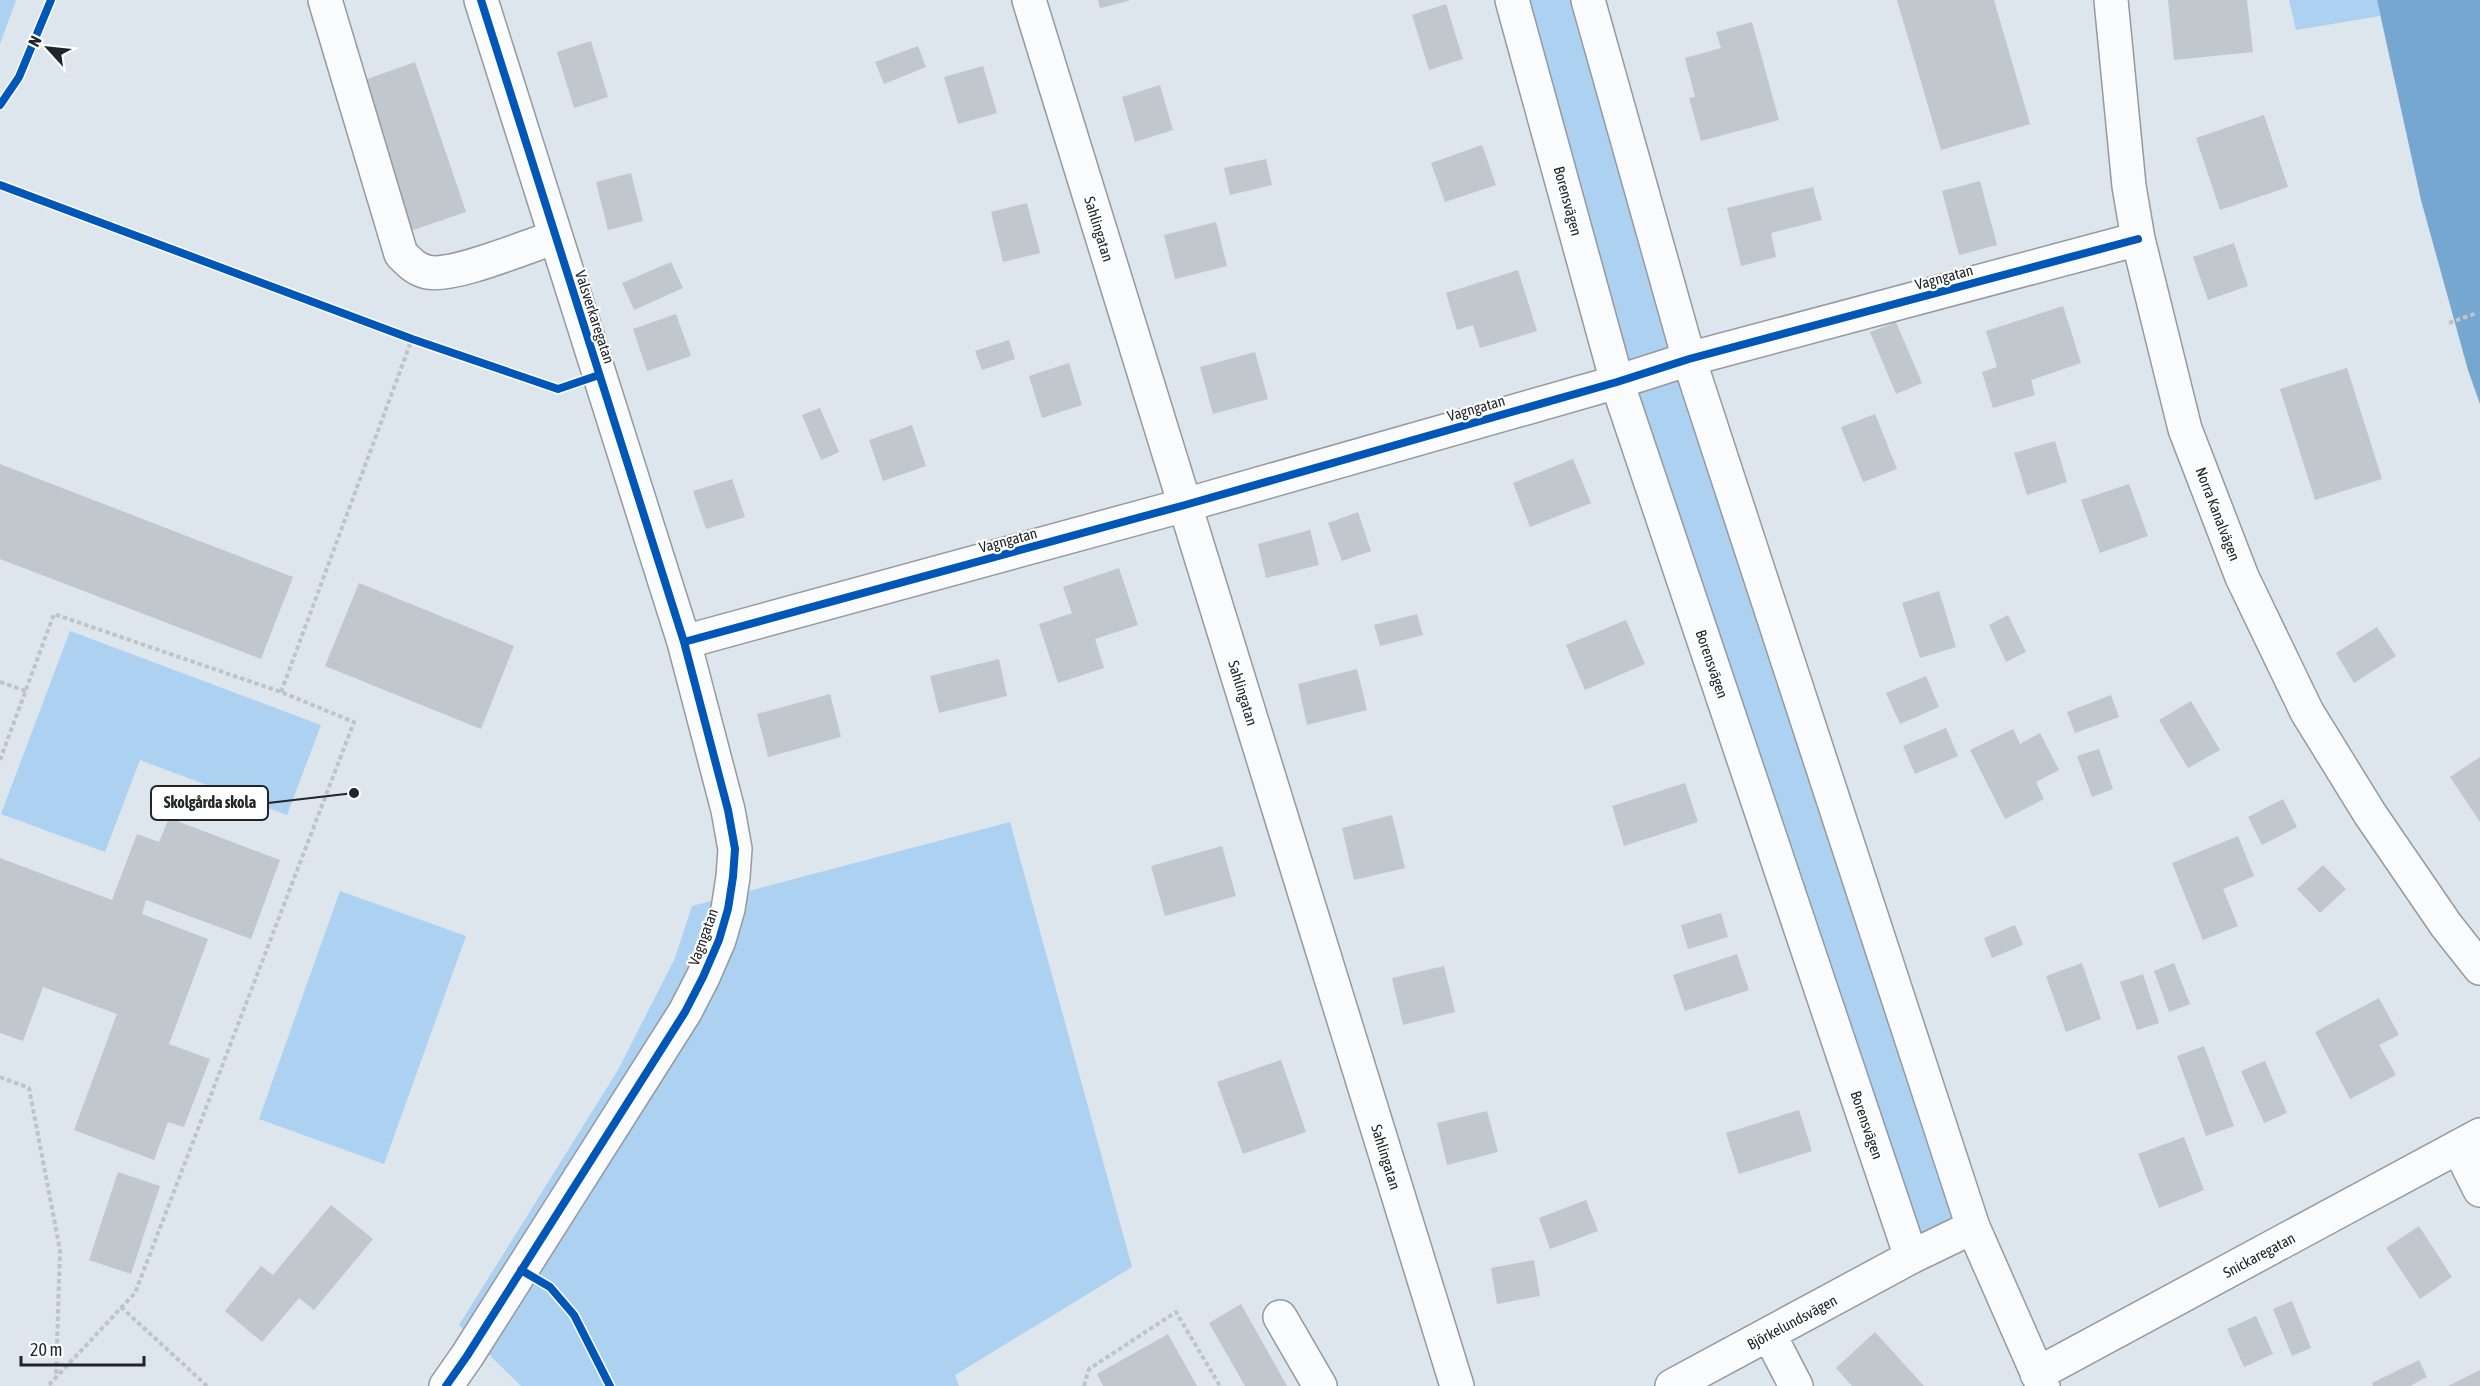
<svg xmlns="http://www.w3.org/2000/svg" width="2480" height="1386" font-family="'Asap Condensed',sans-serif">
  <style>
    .green { fill: #add1f0 }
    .water { fill: #76a7d0 }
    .building { fill: #c0c7cd }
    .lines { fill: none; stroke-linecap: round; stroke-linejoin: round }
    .minor-casing { stroke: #949a9f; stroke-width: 36 }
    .path { stroke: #c1c3c6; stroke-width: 4; stroke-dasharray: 4.5 3; stroke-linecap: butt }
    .minor { stroke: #fafbfc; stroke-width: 33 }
    .cycleway-casing { stroke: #fff; stroke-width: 11 }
    .cycleway { stroke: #0057b8; stroke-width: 8 }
    .labels { text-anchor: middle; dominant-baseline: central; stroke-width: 4.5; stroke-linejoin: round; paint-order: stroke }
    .street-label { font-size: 15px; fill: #20252a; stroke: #fff }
    .leader { fill: none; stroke: #20252a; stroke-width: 2 }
    .callout-dot { fill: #20252a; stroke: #fff; stroke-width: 2 }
    .callout { fill: #fff; stroke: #20252a; stroke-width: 2 }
    .callout-label { font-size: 16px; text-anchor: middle; font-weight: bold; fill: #20252a }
  </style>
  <rect width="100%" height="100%" fill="#dde5ed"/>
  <path class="green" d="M0 0H16L0 44Z
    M1501 0H1583L1968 1223 1919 1250Z
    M2289 0H2377L2380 16 2296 30Z
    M70 631 321 725 287 815 140 760 105 852 1 814Z
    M1010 822 1132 1267 955 1375 959 1386H521L459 1325 618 1070 675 958 692 906Z
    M340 891 466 936 384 1164 259 1119Z"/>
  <path class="water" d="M2377 0H2480V404L2468 370 2421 200Z"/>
  <path class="building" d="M1098 0H1129V1L1100 8Z
    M1897 0H1994L2030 124 1941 150Z
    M2168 0H2247L2253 52 2174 60Z
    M1446 4 1463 59 1429 70 1412 15Z
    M1752 22 1779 120 1701 141 1689 98 1695 97 1685 58 1721 48 1716 32Z
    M591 41 608 97 574 108 557 52Z
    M918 46 926 67 884 84 875 62Z
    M415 62 466 212 410 231 359 82Z
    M983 66 997 113 958 124 944 77Z
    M1160 85 1173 130 1135 142 1122 97Z
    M2264 115 2288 187 2220 210 2196 138Z
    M1482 145 1496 185 1445 202 1431 163Z
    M1266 159 1272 185 1230 195 1224 168Z
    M631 173 643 221 608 230 596 182Z
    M1980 181 1997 245 1959 255 1942 191Z
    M1813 187 1822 220 1771 233 1776 257 1741 266 1727 208Z
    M1027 203 1040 253 1003 262 991 212Z
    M1216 222 1227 266 1175 279 1164 235Z
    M2234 243 2248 286 2208 300 2193 257Z
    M671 262 683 288 634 310 622 283Z
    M1518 270 1537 331 1480 348 1473 325 1457 330 1446 293Z
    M2063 306 2081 363 2031 380 2035 395 1993 408 1982 372 1997 367 1986 331Z
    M676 314 691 356 647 371 633 329Z
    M1896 322 1922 383 1896 394 1870 332Z
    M1009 340 1015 359 982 370 975 351Z
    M1255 352 1268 399 1213 414 1200 367Z
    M1069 363 1082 405 1042 418 1029 376Z
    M2347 368 2382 479 2315 500 2280 389Z
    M820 408 839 452 821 460 802 415Z
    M1875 414 1897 469 1863 482 1841 427Z
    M912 425 926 466 883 481 869 440Z
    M2055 441 2067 482 2027 495 2014 453Z
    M1573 459 1591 503 1530 527 1513 483Z
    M0 464 293 577 261 659 0 559Z
    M732 479 745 517 706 529 693 491Z
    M2129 484 2148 536 2100 553 2081 500Z
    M1358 512 1371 551 1342 561 1328 523Z
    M1310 530 1319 565 1266 578 1258 544Z
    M1119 568 1138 625 1095 639 1104 668 1058 683 1039 624 1072 613 1063 587Z
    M359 583 514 646 481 729 325 666Z
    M1939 591 1956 647 1920 658 1902 603Z
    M1417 614 1423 635 1380 646 1374 625Z
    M2008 615 2026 652 2006 662 1989 625Z
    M1626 620 1645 664 1585 690 1566 645Z
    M2377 627 2396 656 2354 683 2336 653Z
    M999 659 1007 696 939 713 930 676Z
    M1357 669 1367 710 1307 725 1298 684Z
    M1926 676 1939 707 1900 724 1886 693Z
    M830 694 841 737 768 757 757 714Z
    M2111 695 2119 717 2075 733 2067 712Z
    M2191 701 2220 750 2188 768 2159 720Z
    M1946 728 1958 756 1915 774 1903 746Z
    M2013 729 2020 744 2040 733 2059 770 2036 782 2044 799 2005 819 1970 750Z
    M2099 749 2113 789 2092 797 2077 756Z
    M2480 757V822L2450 777Z
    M1685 783 1698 822 1624 846 1612 806Z
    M2283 799 2297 827 2262 845 2248 817Z
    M1392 815 1405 868 1354 880 1342 828Z
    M169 818 280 860 251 939 146 900 142 914 208 939 169 1044 210 1059 184 1127 168 1122 154 1160 74 1130 117 1014 43 987 23 1041 0 1033V858L112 900 137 834 159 842Z
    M2238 836 2254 876 2223 889 2238 926 2203 940 2172 863Z
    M1222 846 1236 896 1165 916 1151 866Z
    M2323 865 2346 889 2320 913 2297 889Z
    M1721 913 1728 937 1688 949 1681 925Z
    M2015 925 2023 945 1992 958 1984 938Z
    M1737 954 1749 990 1685 1011 1673 975Z
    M2082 963 2101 1019 2066 1032 2046 976Z
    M2174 963 2190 1004 2169 1012 2154 971Z
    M1444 966 1455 1012 1403 1025 1392 978Z
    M2143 974 2159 1023 2137 1030 2120 982Z
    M2379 998 2399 1035 2379 1045 2396 1075 2350 1099 2315 1032Z
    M2204 1046 2234 1126 2206 1136 2177 1056Z
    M1281 1060 1306 1132 1243 1154 1217 1082Z
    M2265 1061 2287 1113 2264 1123 2241 1071Z
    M1799 1110 1812 1151 1739 1174 1726 1133Z
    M1487 1111 1498 1152 1447 1165 1437 1123Z
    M2184 1137 2204 1190 2159 1208 2138 1154Z
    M118 1172 160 1186 131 1274 89 1260Z
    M1586 1200 1598 1231 1550 1249 1539 1218Z
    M331 1205 373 1239 314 1310 299 1298 262 1342 225 1311 261 1266 273 1275Z
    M2419 1226 2452 1277 2420 1299 2386 1248Z
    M1534 1260 1540 1296 1497 1304 1491 1268Z
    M2292 1301 2311 1348 2292 1356 2273 1309Z
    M1241 1304 1287 1386H1245L1209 1323Z
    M2256 1316 2273 1354 2244 1367 2227 1329Z
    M1875 1332 1924 1386H1852L1836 1368Z
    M1168 1334 1197 1386H1103L1097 1374Z
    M2419 1360 2427 1377 2410 1386H2373L2372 1383Z
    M2480 1370V1386H2448Z"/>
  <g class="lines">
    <g class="minor-casing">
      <path id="minor" d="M325 0 401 254C409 262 415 269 427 272 453 278 527 246 556 237
        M1029 0 1457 1386
        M1512 0 1617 382 1911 1257 1973 1227
        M1588 0 1689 359 1973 1227 2043 1386
        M2111 0 2129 186 2138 239 2185 429 2242 577 2307 712 2370 814 2446 925 2480 968
        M684 642 1185 505 1617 382 1689 359 2138 239
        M2459 1148 2480 1190
        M1280 1317 1320 1386
        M1769 1334 1796 1386
        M2037 1374 2480 1135
        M446 1386 467 1356 685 1012 703 977 719 940 728 909 733 877 735 849 728 810 684 642 481 0
        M1672 1386 1911 1257"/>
    </g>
    <path class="path" d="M2449 323 2477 313
      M0 682 26 691
      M281 692 412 339
      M0 760 54 614 281 692 354 722 135 1293 48 1386
      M0 1077 29 1088 60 1250 56 1377
      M121 1307 207 1386
      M1084 1386 1089 1369 1176 1312 1220 1386"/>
    <use href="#minor" class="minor"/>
    <g class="cycleway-casing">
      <path id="cycleway" d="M0 105 19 77 51 0
        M0 185 412 339 558 389 599 375
        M684 642 1185 505 1617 382 1689 359 2138 239
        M521 1270 550 1287 574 1315 610 1386
        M446 1386 467 1356 685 1012 703 977 719 940 728 909 733 877 735 849 728 810 684 642 481 0"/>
    </g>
    <use href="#cycleway" class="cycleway"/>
  </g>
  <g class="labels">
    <g class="street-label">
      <text transform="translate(1568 201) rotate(75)">Borensvägen</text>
      <text transform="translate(1099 229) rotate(73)">Sahlingatan</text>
      <text transform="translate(1944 277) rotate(-15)">Vagngatan</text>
      <text transform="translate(595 317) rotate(72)">Valsverkaregatan</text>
      <text transform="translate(1476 408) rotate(-16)">Vagngatan</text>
      <text transform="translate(2218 514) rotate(69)">Norra Kanalvägen</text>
      <text transform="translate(1008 540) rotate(-15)">Vagngatan</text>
      <text transform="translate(1712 664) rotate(71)">Borensvägen</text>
      <text transform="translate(1243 693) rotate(73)">Sahlingatan</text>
      <text transform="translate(703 937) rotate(-70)">Vagngatan</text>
      <text transform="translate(1867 1125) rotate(71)">Borensvägen</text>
      <text transform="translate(1386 1157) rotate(73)">Sahlingatan</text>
      <text transform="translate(2259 1255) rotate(-28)">Snickaregatan</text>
      <text transform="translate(1792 1322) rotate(-28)">Björkelundsvägen</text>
    </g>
  </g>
  <path class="leader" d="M354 793L268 803"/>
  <circle class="callout-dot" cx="354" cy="793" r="6"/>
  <rect class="callout" x="151" y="786" width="117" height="34" rx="6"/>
  <g class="callout-label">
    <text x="210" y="808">Skolgårda skola</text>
  </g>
  <g transform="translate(48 48) rotate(297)" stroke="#ffffff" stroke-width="4.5" paint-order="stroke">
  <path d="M0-4.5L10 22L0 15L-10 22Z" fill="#20252a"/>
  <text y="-9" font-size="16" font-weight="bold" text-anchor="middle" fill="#20252a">N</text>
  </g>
  <path d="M21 1356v9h123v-9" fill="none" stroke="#20252a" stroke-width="3"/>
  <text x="30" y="1356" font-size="18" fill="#20252a" stroke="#ffffff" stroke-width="4.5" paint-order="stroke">20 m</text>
</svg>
